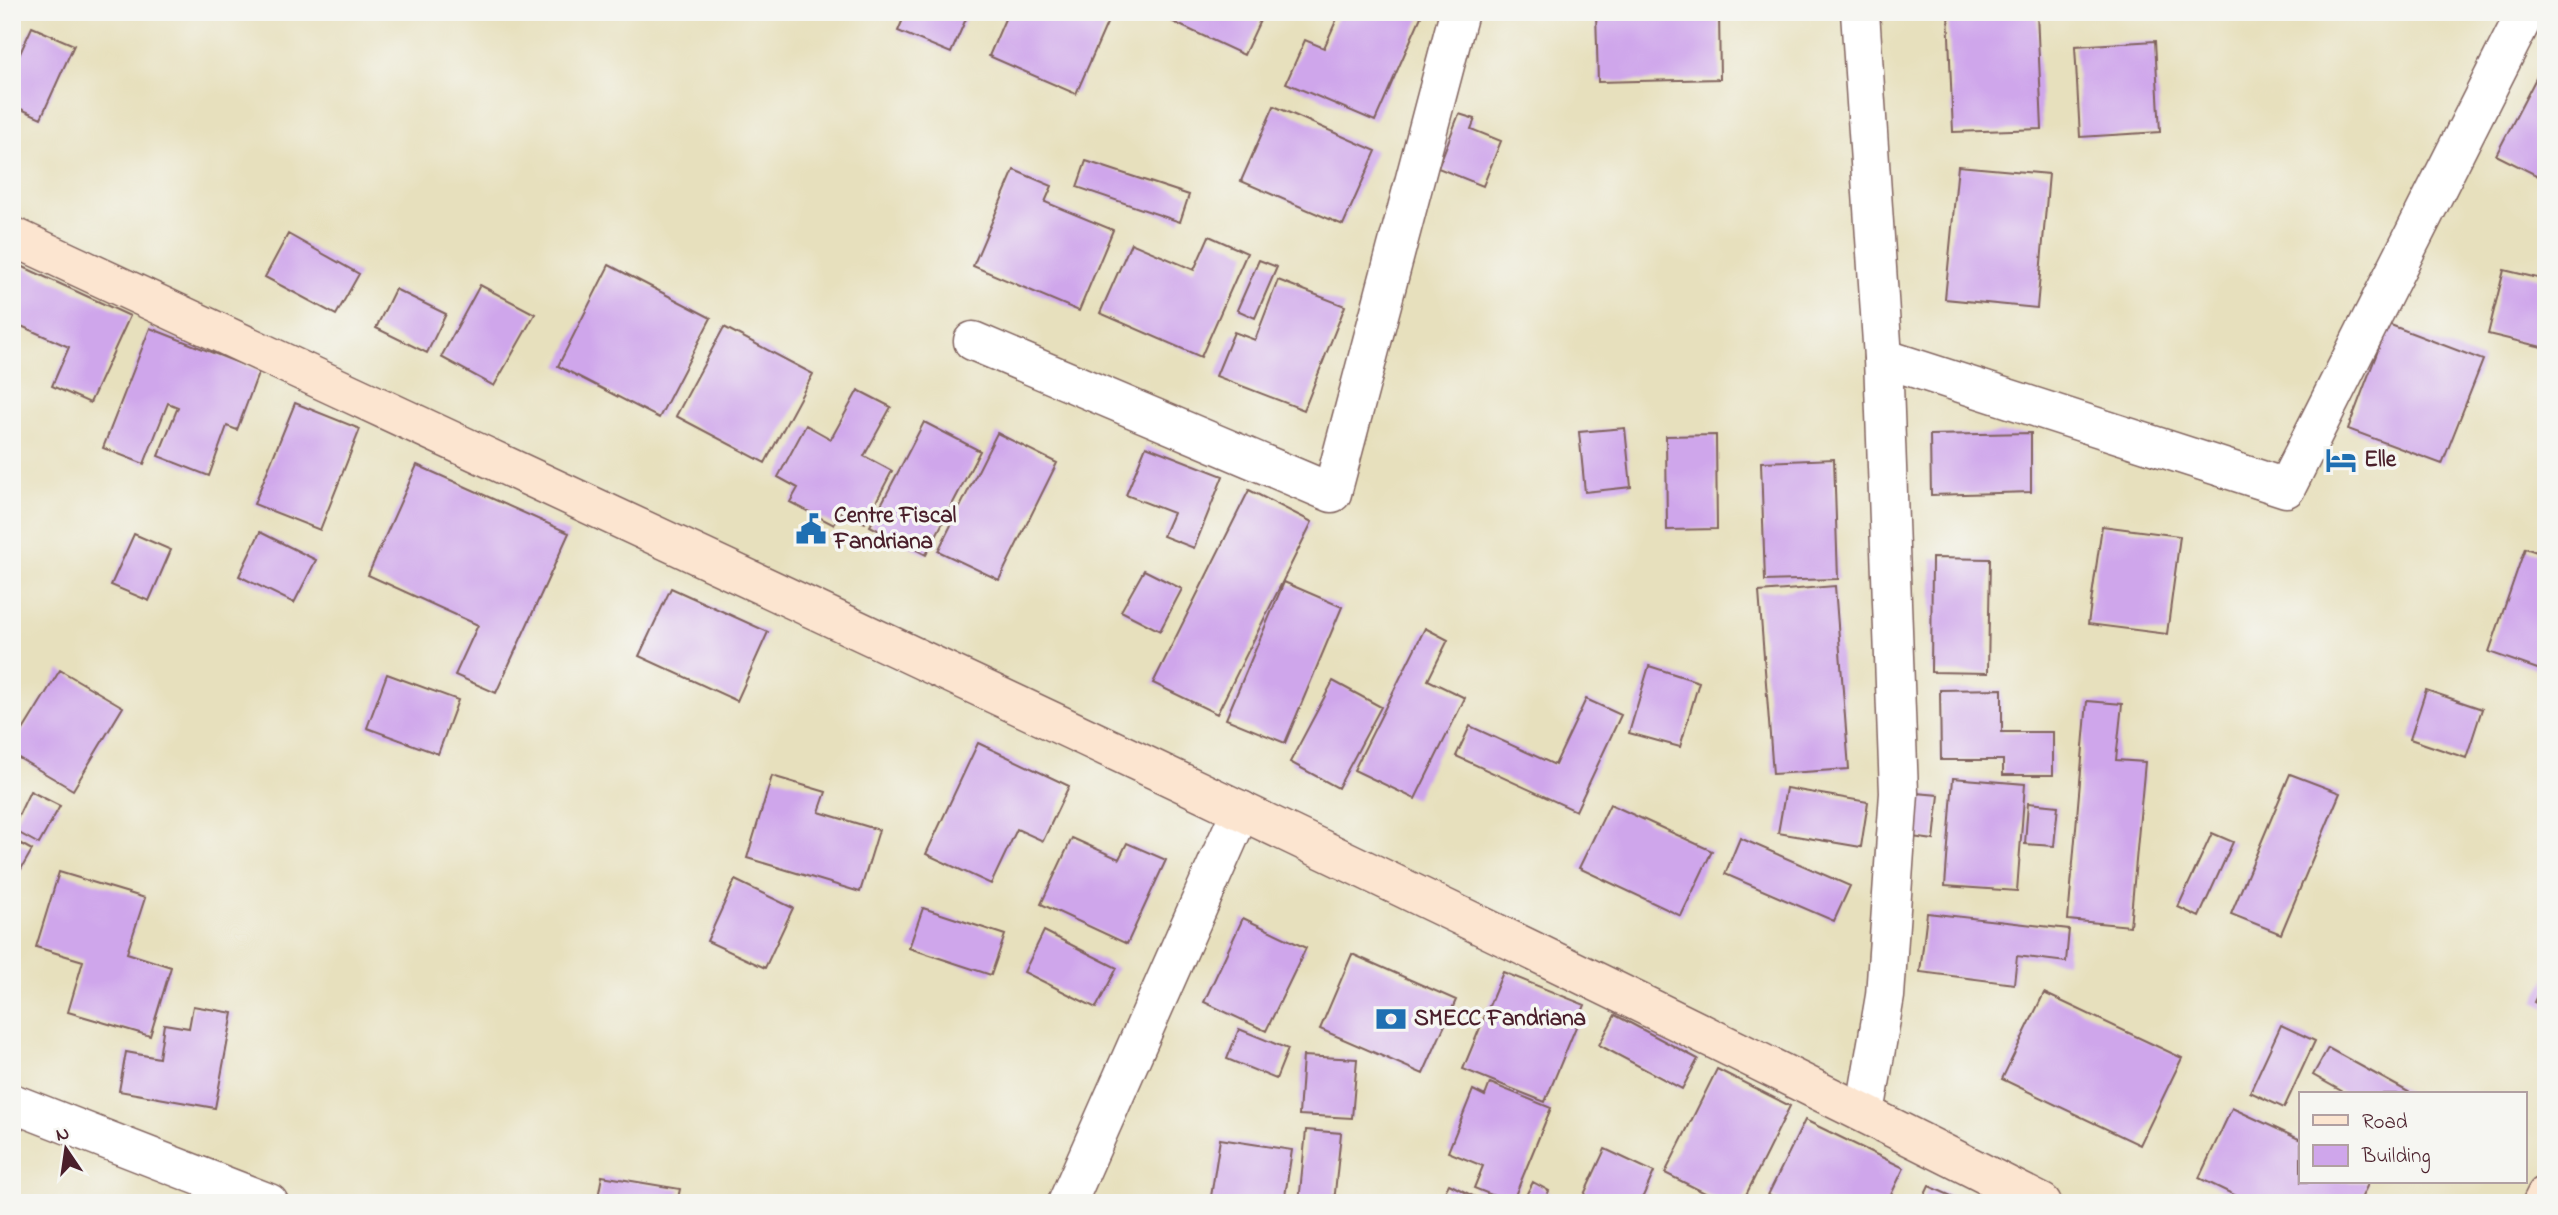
<svg xmlns="http://www.w3.org/2000/svg" width="2558" height="1215" font-family="'Indie Flower',sans-serif">
  <style>
    .building { fill: #cfa6eb }
    .lines { fill: none; stroke-linecap: round; stroke-linejoin: round }
    .minor-casing { stroke: #81635e; stroke-width: 41 }
    .tertiary-casing { stroke: #81635e; stroke-width: 41 }
    .secondary-casing { stroke: #81635e; stroke-width: 41 }
    .minor { stroke: #fff; stroke-width: 38 }
    .tertiary { stroke: #fff; stroke-width: 38 }
    .secondary { stroke: #fce5d0; stroke-width: 38 }
    .labels { text-anchor: middle; dominant-baseline: central; stroke-width: 7; stroke-linejoin: round; paint-order: stroke }
    .poi-label { font-size: 23px; font-weight: bold; fill: #4a1f2b; stroke: #f6f6f2; text-anchor: start }
  </style>
  <rect width="100%" height="100%" fill="#f6f6f2"/>
  <filter id="ink" filterUnits="userSpaceOnUse"><feTurbulence type="fractalNoise" baseFrequency=".0143" numOctaves="2"/><feDisplacementMap in="SourceGraphic" scale="14" xChannelSelector="R" yChannelSelector="G"/><feConvolveMatrix kernelMatrix="1 2 1 2 8 2 1 2 1" color-interpolation-filters="sRGB"/></filter>
  <filter id="wash" filterUnits="userSpaceOnUse"><feTurbulence type="fractalNoise" baseFrequency=".00686" numOctaves="4" result="noise"/><feDisplacementMap in="SourceGraphic" scale="28" xChannelSelector="R" yChannelSelector="G"/><feGaussianBlur stdDeviation="1.57" result="paint"/><feColorMatrix in="noise" values="0 0 0 0 0 0 0 0 0 0 0 0 0 0 0 0 0 1.4 0 .05"/><feComposite in="paint" operator="in"/></filter>
  <g filter="url(#wash)">
    <rect width="100%" height="100%" fill="#e7e0bd"/>
    <g id="blocks">
      <path class="building" d="M906 12H969L951 53 898 31Z
        M1008 12H1112L1076 94 989 56Z
        M1176 12H1264L1244 55 1171 21Z
        M1340 12H1423L1375 121 1286 83 1305 40 1324 48Z
        M1596 12H1719L1720 79 1598 82Z
        M1948 12H2037L2042 129 1953 132Z
        M32 27 74 45 41 118 12 105V71Z
        M2155 41 2160 132 2080 137 2075 46Z
        M2546 59V180L2496 155Z
        M1274 106 1376 151 1343 225 1241 181Z
        M1459 114 1475 119 1471 129 1501 141 1483 186 1438 168Z
        M1086 161 1189 195 1180 222 1077 187Z
        M1958 166 2049 174 2037 308 1945 299Z
        M1014 170 1052 186 1045 202 1113 230 1079 311 973 266Z
        M288 234 359 274 336 315 265 277Z
        M1209 236 1247 253 1201 357 1100 313 1131 243 1194 270Z
        M1259 260 1277 267 1255 318 1237 310Z
        M19 265 130 316 90 403 52 386 69 347 12 322V280Z
        M609 265 711 318 659 418 558 366Z
        M2504 270 2546 280V348L2488 334Z
        M1278 280 1345 306 1304 410 1216 376 1234 332 1255 340Z
        M480 285 535 314 494 386 441 357Z
        M395 289 446 314 427 353 376 328Z
        M2388 324 2483 360 2442 464 2348 429Z
        M724 327 813 374 765 463 676 416Z
        M150 328 259 371 237 430 227 426 209 476 158 456 178 407 168 403 144 464 103 448Z
        M858 390 891 407 864 456 892 471 865 523 841 511 834 525 790 502 798 488 778 477 806 425 831 439Z
        M295 403 360 429 320 530 254 504Z
        M924 422 980 451 926 555 870 526Z
        M1625 428 1631 487 1585 492 1579 432Z
        M997 433 1057 463 999 580 938 551Z
        M2031 433V492L1931 495 1930 435Z
        M1716 435 1717 529 1667 530 1666 436Z
        M1146 446 1223 476 1194 548 1163 536 1173 513 1126 495Z
        M1834 459 1838 579 1765 581 1761 462Z
        M417 465 569 533 496 693 455 675 478 625 368 575Z
        M1249 490 1312 522 1217 714 1153 683Z
        M2102 526 2180 536 2167 634 2088 624Z
        M260 532 316 560 294 603 239 576Z
        M134 534 171 550 149 601 111 585Z
        M2525 548 2546 555V672L2489 652Z
        M1932 558 1990 559 1988 673 1931 672Z
        M1144 570 1182 589 1160 631 1121 611Z
        M1284 582 1342 607 1285 743 1226 719Z
        M1835 586 1849 769 1773 774 1759 592Z
        M671 588 768 632 737 701 639 656Z
        M1425 628 1448 640 1428 680 1465 698 1415 799 1354 770Z
        M1649 666 1699 682 1680 747 1629 733Z
        M60 670 123 707 73 790 12 754V748Z
        M387 674 458 700 438 754 367 728Z
        M1333 681 1381 707 1338 788 1290 762Z
        M2002 689V732H2053V775H2003V760H1941L1940 690Z
        M2426 690 2482 709 2466 758 2410 739Z
        M1586 699 1621 715 1576 811 1456 756 1470 726 1555 765Z
        M2087 701 2122 704 2116 760 2145 762 2130 926 2068 920Z
        M978 743 1069 786 1043 841 1017 829 991 884 926 854Z
        M2290 774 2340 793 2281 934 2231 914Z
        M772 776 826 792 819 812 879 830 860 892 747 858Z
        M1953 778 2025 784 2017 891 1945 886Z
        M1786 788 1868 802 1861 847 1778 833Z
        M30 791 60 806 39 844 12 829Z
        M1916 793 1939 795 1934 840 1912 837Z
        M2028 803 2058 806 2054 846 2025 844Z
        M1610 804 1712 851 1681 916 1579 868Z
        M2212 833 2233 842 2199 917 2178 907Z
        M1072 838 1119 859 1127 843 1166 860 1127 944 1041 904Z
        M1740 838 1850 886 1834 921 1725 874Z
        M12 839 32 850 12 885Z
        M59 872 145 898 127 953 171 967 150 1036 68 1012 83 961 36 947Z
        M735 880 793 908 765 968 707 941Z
        M923 908 1005 935 991 975 909 948Z
        M1927 913 2069 929 2066 962 2017 956 2014 984 1920 972Z
        M1243 918 1306 948 1266 1031 1204 1002Z
        M1044 931 1117 968 1096 1008 1024 972Z
        M1352 954 1456 1000 1423 1074 1320 1029Z
        M1503 972 1585 1005 1545 1102 1463 1069Z
        M2546 977V1008L2534 1002Z
        M2044 993 2182 1058 2140 1145 2002 1079Z
        M193 1006 233 1013 215 1108 119 1091 126 1052 159 1058 164 1024 189 1028Z
        M1615 1015 1698 1059 1682 1089 1599 1045Z
        M2281 1025 2315 1041 2284 1108 2250 1092Z
        M1239 1029 1288 1049 1276 1079 1227 1059Z
        M2328 1048 2412 1094H2347L2313 1075Z
        M1303 1056 1357 1059 1352 1118 1299 1115Z
        M1717 1069 1790 1106 1742 1203H1725L1665 1173Z
        M1490 1083 1551 1108 1512 1203 1474 1188 1483 1166 1448 1152 1473 1090 1485 1096Z
        M2232 1108 2301 1140V1182H2369L2359 1203H2251L2199 1178Z
        M1805 1120 1904 1168 1887 1203H1784L1768 1195Z
        M1306 1130 1341 1133 1334 1203H1299Z
        M1220 1139 1292 1150 1284 1203H1210Z
        M1605 1149 1654 1172 1640 1203H1580Z
        M602 1176 680 1189 677 1203H597Z
        M1533 1182 1549 1191 1543 1203H1522Z
        M1449 1184 1487 1203H1439Z
        M1929 1186 1967 1203H1921Z"/>
    </g>
  </g>
  <g filter="url(#ink)">
    <use href="#blocks" fill-opacity="0" stroke="#81635e" stroke-width="2"/>
    <g class="lines">
      <g class="minor-casing">
        <path id="minor" d="M973 341 1332 493 1459 12
          M1883 358 2286 488 2526 12
          M12 1103 269 1203
          M1067 1203 1241 810"/>
      </g>
      <g class="tertiary-casing">
        <path id="tertiary" d="M1860 12 1883 358 1899 793 1885 996 1865 1113"/>
      </g>
      <g class="secondary-casing">
        <path id="secondary" d="M12 236C691 553 1374 864 2042 1203
          M2542 1203 2546 1195"/>
      </g>
      <use href="#minor" class="minor"/>
      <use href="#tertiary" class="tertiary"/>
      <use href="#secondary" class="secondary"/>
    </g>
  </g>
  <defs>
    <g id="hotel-bare" transform="scale(2.415)"><path d="M-6-4.5h1.5V1H6V5H4.5V3h-9V5H-6ZM-4 0a1.8 1.8 0 1 1 3.6 0ZM.5 0V-2.5h3Q6-2.5 6 0Z" fill="#1f6fb2" stroke="#f6f6f2" stroke-width="2.5" paint-order="stroke"/></g>
    <g id="civic-bare" transform="scale(2.415)"><path d="M-.6-6.5H3V-4.5H.6V-3L4-1V1h2V6H-6V1h2V-1L-.6-3ZM-1.2 2.5V6h2.4V2.5Z" fill="#1f6fb2" stroke="#f6f6f2" stroke-width="2.5" paint-order="stroke"/></g>
    <g id="bank-bare" transform="scale(2.415)"><path d="M-6-4H6V4H-6ZM0-2.3a2.3 2.3 0 1 0 0 4.6a2.3 2.3 0 1 0 0-4.6Z" fill="#1f6fb2" stroke="#f6f6f2" stroke-width="2.5" paint-order="stroke"/></g>
  </defs>
  <g fill-rule="evenodd">
    <use href="#hotel-bare" x="2341" y="460"/>
    <use href="#civic-bare" x="811" y="529"/>
    <use href="#bank-bare" x="1391" y="1019"/>
  </g>
  <g class="labels">
    <g class="poi-label">
      <text x="2364" y="460">Elle</text>
      <text x="834" y="516">Centre Fiscal<tspan x="834" dy="26">Fandriana</tspan></text>
      <text x="1414" y="1019">SMECC Fandriana</text>
    </g>
  </g>
  <rect width="2558" height="1215" fill="none" stroke="#f6f6f2" stroke-width="42"/>
  <rect x="2299" y="1092" width="228" height="91" fill="#f6f6f2" stroke="#b1a0a2" stroke-width="2"/>
  <rect x="2313" y="1115" width="35" height="10" fill="#fce5d0" stroke="#b1a0a2" stroke-width="2"/>
  <text x="2362" y="1128" font-size="21" fill="#4a1f2b">Road</text>
  <rect x="2313" y="1145" width="35" height="21" fill="#cfa6eb" stroke="#b1a0a2" stroke-width="2"/>
  <text x="2362" y="1162" font-size="21" fill="#4a1f2b">Building</text>
  <g transform="translate(66 1149) rotate(347)" stroke="#f6f6f2" stroke-width="5" paint-order="stroke">
  <path d="M0-5L12 26L0 18L-12 26Z" fill="#4a1f2b"/>
  <text y="-10" font-size="19" font-weight="bold" text-anchor="middle" fill="#4a1f2b">N</text>
  </g>
</svg>
